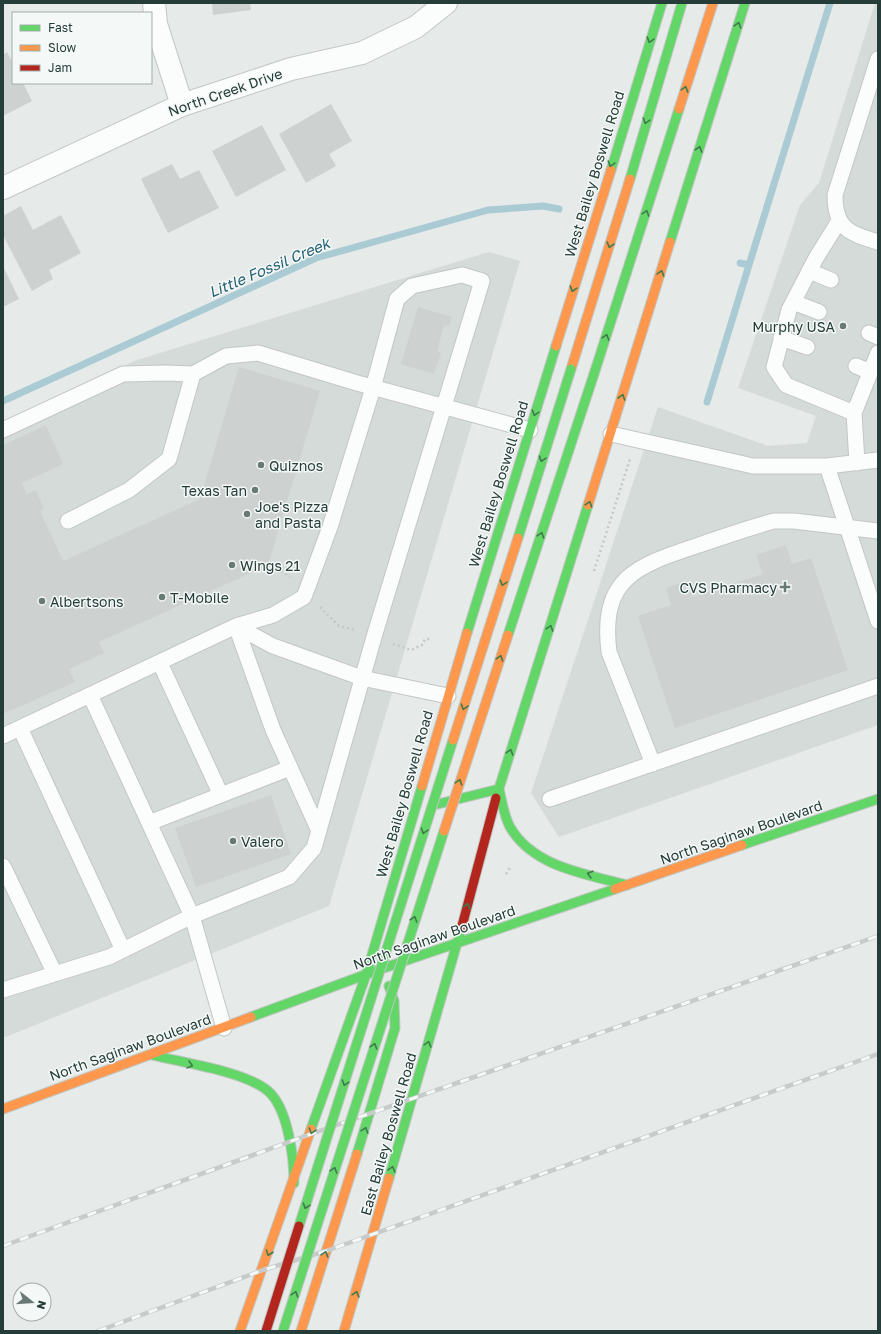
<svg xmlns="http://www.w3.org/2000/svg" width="881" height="1334" font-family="'Golos Text',sans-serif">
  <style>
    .built { fill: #d4dbd8 }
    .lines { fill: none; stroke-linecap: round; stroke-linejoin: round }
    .stream { stroke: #abcbd4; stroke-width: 7 }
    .building { fill: #cdd2d0 }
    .lane-casing { stroke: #c3c7c5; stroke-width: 17 }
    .street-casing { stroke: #c3c7c5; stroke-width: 24 }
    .fast-casing { stroke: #c0c6c3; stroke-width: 11 }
    .slow-casing { stroke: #c0c6c3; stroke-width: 11 }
    .jam-casing { stroke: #c0c6c3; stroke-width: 11 }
    .path { stroke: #c2cac8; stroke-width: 2.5; stroke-dasharray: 2 3; stroke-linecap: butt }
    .lane { stroke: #fbfcfc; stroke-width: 15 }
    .street { stroke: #fbfcfc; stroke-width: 22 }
    .fast { stroke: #63d668; stroke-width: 9 }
    .slow { stroke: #ff974d; stroke-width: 9 }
    .jam { stroke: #b3261e; stroke-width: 9 }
    .rail-casing { stroke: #c7cbca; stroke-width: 4.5 }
    .rail { stroke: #f4f9f7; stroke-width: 3; stroke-dasharray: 9; stroke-linecap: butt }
    .fast-bridge-casing { stroke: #c0c6c3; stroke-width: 11; stroke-linecap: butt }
    .slow-bridge-casing { stroke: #c0c6c3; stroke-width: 11; stroke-linecap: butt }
    .jam-bridge-casing { stroke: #c0c6c3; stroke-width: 11; stroke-linecap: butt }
    .fast-bridge { stroke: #63d668; stroke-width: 9 }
    .slow-bridge { stroke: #ff974d; stroke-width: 9 }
    .jam-bridge { stroke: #b3261e; stroke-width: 9 }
    .oneway { stroke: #3e7a4b }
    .poi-dot { fill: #697976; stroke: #f4f9f7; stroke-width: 1.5 }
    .labels { text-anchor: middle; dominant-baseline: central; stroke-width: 3; stroke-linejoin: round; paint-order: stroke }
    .street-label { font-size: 14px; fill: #253c38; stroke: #f4f9f7 }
    .poi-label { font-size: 14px; fill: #253c38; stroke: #f4f9f7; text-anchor: start }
    .water-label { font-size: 15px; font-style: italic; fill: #256073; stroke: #f4f9f7 }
  </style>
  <rect width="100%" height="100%" fill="#e6eae8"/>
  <path class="built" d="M875 3H878V725L559 837 531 793 658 407 768 446 807 443 816 416 738 388 800 205 819 183Z
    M489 252 520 261 329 906 3 1038V421L137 360Z"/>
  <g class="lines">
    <path class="stream" d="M740 263 749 265 830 3
      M3 401 316 258 488 210 543 206 559 209
      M707 402 749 265"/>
  </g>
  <path class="building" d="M212 3H250L251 10 213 15Z
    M7 52 13 63V83H23L32 101 3 116V55Z
    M331 104 352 141 329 154 336 166 306 183 279 134Z
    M262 125 286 170 236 197 212 151Z
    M172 164 180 179 199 170 219 208 168 233 141 179Z
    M21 206 33 230 61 215 81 253 49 270 53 279 32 291 3 235V216Z
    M3 266 19 299 3 307Z
    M418 307 452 317 449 326 444 325 437 351 441 353 434 374 401 364Z
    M239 367 320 391 268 565 99 642 104 653 69 669 75 682 3 714V445L46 425 63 464 22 483 27 494 36 490 44 509 40 511 63 561 200 499Z
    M786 545 792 564 811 558 848 670 675 728 638 616 671 605 666 588 687 581 693 597 763 574 756 555Z
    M271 795 291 854 196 887 175 828Z"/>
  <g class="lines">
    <g class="lane-casing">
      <path id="lane" d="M878 59 835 195C835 229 849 233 878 242
        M839 221 816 258 789 310 774 367 786 385 854 413
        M809 271 831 280
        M793 302 819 312
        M869 333 878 337
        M781 338 807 347
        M856 366 871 372
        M3 430 123 374 166 373 193 374 226 356 258 353 357 383 530 430
        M611 434 753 466H827L878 460
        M857 463 854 413 878 353
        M827 466 878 621
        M68 521 129 490 169 459 193 374
        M236 626 273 646 362 678 448 696
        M160 663 221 795
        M90 695 192 916 289 877 314 848 374 637 482 281 462 275 412 286 397 299 373 388 330 527 304 597 273 615 236 626
        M20 728 123 950
        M3 736 236 626 273 730 319 831
        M653 764 609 652C600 578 636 566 696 546 722 537 748 528 774 521H794L878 531
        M550 799 878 686
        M149 823 290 768
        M3 866 55 974
        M3 990 109 957 192 916 224 1028"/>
    </g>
    <g class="street-casing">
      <path id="street" d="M154 3 156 24 182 105
        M3 188 182 105 291 69 362 53 416 27 446 3"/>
    </g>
    <g class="fast-casing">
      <path id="fast" d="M611 170 662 3
        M630 179 682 3
        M670 242 745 3
        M594 374 679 109
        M467 633 556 346
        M499 789C502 802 504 816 510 827 533 867 586 874 627 885
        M496 798 588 505
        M438 804 499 789
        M742 845 878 799
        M251 1017 378 970 615 889
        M152 1055C183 1063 244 1071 268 1091 288 1108 294 1158 294 1183
        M311 1129 366 975 422 786
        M357 1154 395 1028 394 1001 389 986
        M389 1178 462 926"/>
    </g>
    <g class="slow-casing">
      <path id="slow" d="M679 109 713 3
        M556 346 611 170
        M571 369 630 179
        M588 505 670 242
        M422 786 467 633
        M615 889 742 845
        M3 1109 251 1017
        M240 1331 311 1129
        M301 1331 357 1154
        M344 1331 389 1178"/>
    </g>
    <g class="jam-casing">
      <path id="jam" d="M462 926 496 798"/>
    </g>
    <path class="path" d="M277 568 290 577
      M594 571 630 459
      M320 607 339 626 355 630
      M393 644 411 650 422 645 425 639H431
      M506 874 511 866"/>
    <use href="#lane" class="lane"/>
    <use href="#street" class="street"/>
    <use href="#fast" class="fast"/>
    <use href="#slow" class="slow"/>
    <use href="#jam" class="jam"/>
    <g class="rail-casing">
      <path id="rail" d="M3 1246 311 1134 878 936
        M98 1331 263 1270 326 1251 878 1054"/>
    </g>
    <use href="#rail" class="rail"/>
    <g class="fast-bridge-casing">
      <path id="fast-bridge" d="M518 538 571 369
        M508 635 594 374
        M299 1226 453 740
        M283 1331 444 831"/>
    </g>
    <g class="slow-bridge-casing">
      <path id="slow-bridge" d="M453 740 518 538
        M444 831 508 635"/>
    </g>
    <g class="jam-bridge-casing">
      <path id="jam-bridge" d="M266 1331 299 1226"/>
    </g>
    <use href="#fast-bridge" class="fast-bridge"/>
    <use href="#slow-bridge" class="slow-bridge"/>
    <use href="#jam-bridge" class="jam-bridge"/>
  </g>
  <defs><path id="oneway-chevron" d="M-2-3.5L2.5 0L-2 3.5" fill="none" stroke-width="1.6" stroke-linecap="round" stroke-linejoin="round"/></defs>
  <g class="oneway">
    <use href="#oneway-chevron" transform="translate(738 25) rotate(-73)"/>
    <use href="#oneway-chevron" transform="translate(650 40) rotate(107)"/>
    <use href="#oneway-chevron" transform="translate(685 89) rotate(-72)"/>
    <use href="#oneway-chevron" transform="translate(646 121) rotate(107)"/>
    <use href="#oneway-chevron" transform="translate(699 149) rotate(-73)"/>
    <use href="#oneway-chevron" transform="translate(611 164) rotate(107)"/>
    <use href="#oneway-chevron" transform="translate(646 213) rotate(-72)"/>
    <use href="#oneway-chevron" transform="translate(610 245) rotate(106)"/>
    <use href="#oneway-chevron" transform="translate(661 273) rotate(-73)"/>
    <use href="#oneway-chevron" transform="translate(573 289) rotate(107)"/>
    <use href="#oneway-chevron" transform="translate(606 337) rotate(-72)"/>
    <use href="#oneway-chevron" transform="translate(622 397) rotate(-73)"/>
    <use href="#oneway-chevron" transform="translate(535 413) rotate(107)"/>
    <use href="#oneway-chevron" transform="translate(542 459) rotate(108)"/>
    <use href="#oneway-chevron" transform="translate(589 504) rotate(-72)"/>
    <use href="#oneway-chevron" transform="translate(541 535) rotate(-72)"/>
    <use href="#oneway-chevron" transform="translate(503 583) rotate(108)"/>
    <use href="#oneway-chevron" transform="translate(550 628) rotate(-72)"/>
    <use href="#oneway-chevron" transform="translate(500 658) rotate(-72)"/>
    <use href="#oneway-chevron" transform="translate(464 707) rotate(108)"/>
    <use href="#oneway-chevron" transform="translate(510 752) rotate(-72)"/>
    <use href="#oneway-chevron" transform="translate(459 782) rotate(-72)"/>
    <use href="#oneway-chevron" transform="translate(424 831) rotate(108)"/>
    <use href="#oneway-chevron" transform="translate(590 874) rotate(-164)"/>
    <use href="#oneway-chevron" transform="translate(467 906) rotate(-75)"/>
    <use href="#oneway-chevron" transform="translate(414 919) rotate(-72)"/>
    <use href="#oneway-chevron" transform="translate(428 1044) rotate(-74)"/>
    <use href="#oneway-chevron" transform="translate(374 1046) rotate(-72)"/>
    <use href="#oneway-chevron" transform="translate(190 1065) rotate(15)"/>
    <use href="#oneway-chevron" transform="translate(345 1083) rotate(108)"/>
    <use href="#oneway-chevron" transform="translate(365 1130) rotate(-72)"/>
    <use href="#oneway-chevron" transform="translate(312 1131) rotate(109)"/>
    <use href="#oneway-chevron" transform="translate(392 1169) rotate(-74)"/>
    <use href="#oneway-chevron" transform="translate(334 1170) rotate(-72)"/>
    <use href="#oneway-chevron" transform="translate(306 1206) rotate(108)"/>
    <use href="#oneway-chevron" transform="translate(269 1253) rotate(109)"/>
    <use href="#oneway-chevron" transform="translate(325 1254) rotate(-73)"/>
    <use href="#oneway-chevron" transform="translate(295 1294) rotate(-72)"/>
    <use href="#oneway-chevron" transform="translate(356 1294) rotate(-73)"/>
  </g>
  <g class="poi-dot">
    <circle cx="843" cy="326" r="4"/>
    <circle cx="261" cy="465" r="4"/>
    <circle cx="255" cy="490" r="4"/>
    <circle cx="247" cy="514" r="4"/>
    <circle cx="232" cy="565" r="4"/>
    <path d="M783 581h4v4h4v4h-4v4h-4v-4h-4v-4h4z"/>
    <circle cx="162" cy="597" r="4"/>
    <circle cx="42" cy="601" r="4"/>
    <circle cx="233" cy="841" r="4"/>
  </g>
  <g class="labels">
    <g class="street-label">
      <text transform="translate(225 92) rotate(-19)">North Creek Drive</text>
      <text transform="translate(594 174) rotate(-73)">West Bailey Boswell Road</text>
      <text transform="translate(498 484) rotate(-73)">West Bailey Boswell Road</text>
      <text transform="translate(404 794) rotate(-74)">West Bailey Boswell Road</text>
      <text transform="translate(741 832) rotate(-19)">North Saginaw Boulevard</text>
      <text transform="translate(434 937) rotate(-19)">North Saginaw Boulevard</text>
      <text transform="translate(130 1047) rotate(-20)">North Saginaw Boulevard</text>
      <text transform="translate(388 1134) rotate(-74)">East Bailey Boswell Road</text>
    </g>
    <g class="poi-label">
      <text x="835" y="326" text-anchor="end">Murphy USA</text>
      <text x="269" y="465">Quiznos</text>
      <text x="247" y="490" text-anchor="end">Texas Tan</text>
      <text x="255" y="506">Joe's Pizza<tspan x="255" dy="16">and Pasta</tspan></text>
      <text x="240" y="565">Wings 21</text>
      <text x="777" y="587" text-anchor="end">CVS Pharmacy</text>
      <text x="170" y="597">T-Mobile</text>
      <text x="50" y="601">Albertsons</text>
      <text x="241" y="841">Valero</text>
    </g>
    <g class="water-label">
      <text transform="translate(269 267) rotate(-23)">Little Fossil Creek</text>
    </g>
  </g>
  <rect width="881" height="1334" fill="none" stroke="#253c38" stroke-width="8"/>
  <rect x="12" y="12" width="140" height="72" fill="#f4f9f7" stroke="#a1adab"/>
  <rect x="20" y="25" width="20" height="6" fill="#63d668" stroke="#a1adab"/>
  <text x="48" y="32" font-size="12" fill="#253c38">Fast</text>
  <rect x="20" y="45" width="20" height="6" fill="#ff974d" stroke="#a1adab"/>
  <text x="48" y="52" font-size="12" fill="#253c38">Slow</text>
  <rect x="20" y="65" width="20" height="6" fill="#b3261e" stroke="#a1adab"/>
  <text x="48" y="72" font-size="12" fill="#253c38">Jam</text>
  <g transform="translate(32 1302) rotate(107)"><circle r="19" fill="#f4f9f7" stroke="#a1adab"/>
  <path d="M0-3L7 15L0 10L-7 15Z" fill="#697976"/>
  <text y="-6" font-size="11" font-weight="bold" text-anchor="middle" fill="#253c38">N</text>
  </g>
</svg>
